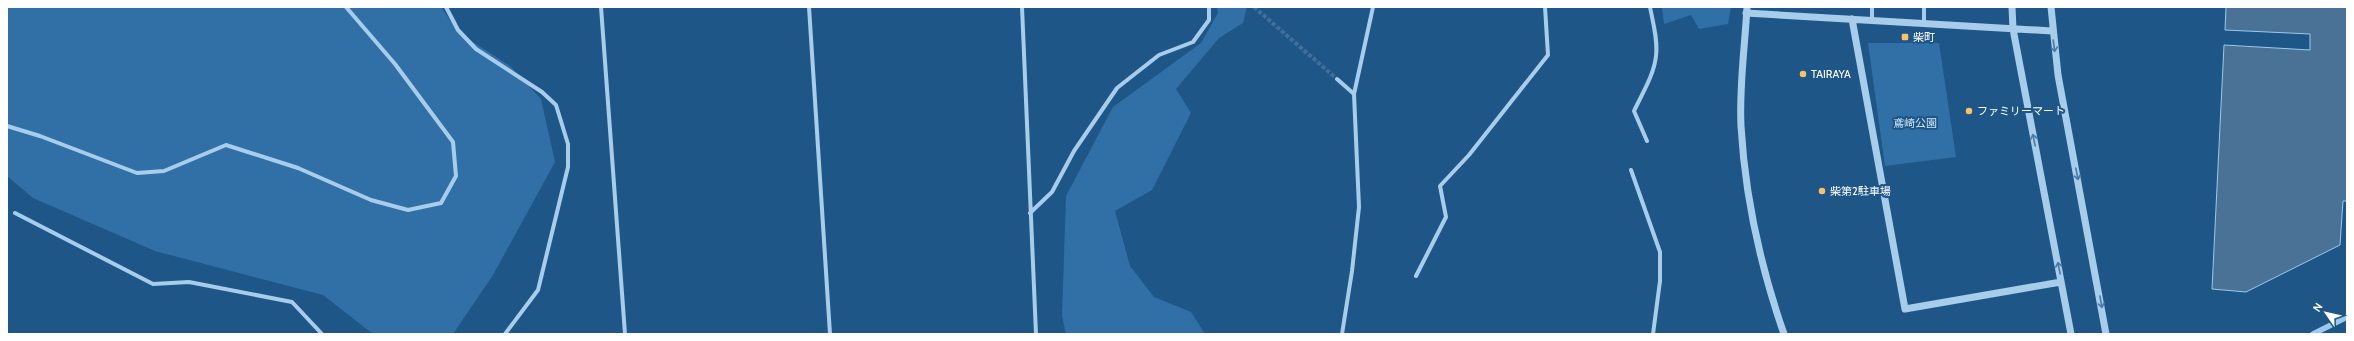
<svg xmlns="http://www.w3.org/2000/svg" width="2354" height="341" font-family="Cabin,'Noto Sans JP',sans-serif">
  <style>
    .green { fill: #3170a6 }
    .water { fill: #4a7296; stroke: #9bc9ed }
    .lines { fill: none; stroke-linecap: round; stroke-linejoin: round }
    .stream { stroke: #9bc9ed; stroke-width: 5.5 }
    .minor-tunnel { stroke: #406f9a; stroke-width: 4; stroke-dasharray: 4 2; stroke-linecap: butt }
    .minor { stroke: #a8cdeb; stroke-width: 4 }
    .tertiary { stroke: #a8cdeb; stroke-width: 7 }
    .oneway { stroke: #477aa6 }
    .poi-dot { fill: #fac267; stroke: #1e5688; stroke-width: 1.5 }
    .labels { text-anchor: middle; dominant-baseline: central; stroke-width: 4; stroke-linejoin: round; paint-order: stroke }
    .poi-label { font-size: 11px; fill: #fff; stroke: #1e5688; text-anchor: start }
    .park-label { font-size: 11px; fill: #cde5f8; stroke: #1e5688 }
  </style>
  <rect width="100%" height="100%" fill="#1e5688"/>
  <path class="green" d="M7 7H441L459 33 510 66 541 99 555 162 493 275 453 334H373L323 295 155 251 33 198 7 176Z
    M1217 7H1247L1243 23 1219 38 1176 89 1191 113 1152 190 1115 211 1130 266 1154 297 1191 312 1205 334H1066L1062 316 1066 196 1113 107 1201 43 1218 13Z
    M1662 7H1731L1728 24 1699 29 1691 15 1664 24Z
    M1868 43H1939L1956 157 1885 166Z"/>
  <path class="water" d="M2226 7H2347V201H2343L2340 245 2246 292 2212 289 2224 45 2310 50V34L2225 30Z"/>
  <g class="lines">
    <path class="stream" d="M2313 334 2347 317"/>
    <path class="minor-tunnel" d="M1254 7 1337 79"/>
    <path class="minor" d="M446 7 458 30 476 49 542 92 556 105 568 144V167L538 290 505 334
      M601 7 625 334
      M809 7 830 334
      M1022 7 1036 334
      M1872 7V20
      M1924 7V24
      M1337 79 1354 94
      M7 126 40 136 137 173 164 171 226 145 298 168 371 200 408 210 441 203 456 176 453 142 395 64 346 7
      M1647 141 1634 111C1642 94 1654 75 1656 56 1658 40 1653 23 1650 7
      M1631 170 1660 252V281L1653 334
      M15 213 153 284 189 282 292 302 322 334
      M1030 213 1052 192 1074 151 1117 88 1159 55 1193 42 1209 20V7
      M1416 276 1446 217 1440 186 1469 155 1548 55 1545 7
      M1342 334 1352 271 1359 207 1354 94 1373 7"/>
    <path class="tertiary" d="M1747 7C1745 46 1739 86 1741 126 1745 196 1761 268 1784 334
      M2012 7 2013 29 2071 334
      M2051 7 2058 75 2106 334
      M1746 13 2052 31
      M1852 19 1905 309 2061 282"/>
  </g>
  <defs><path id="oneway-shaft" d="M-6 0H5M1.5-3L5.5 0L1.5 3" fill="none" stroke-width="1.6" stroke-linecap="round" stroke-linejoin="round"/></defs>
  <g class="oneway">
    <use href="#oneway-shaft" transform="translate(2054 46) rotate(82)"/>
    <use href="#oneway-shaft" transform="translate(2034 140) rotate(-101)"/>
    <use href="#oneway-shaft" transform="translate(2077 174) rotate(79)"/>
    <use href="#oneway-shaft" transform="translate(2059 268) rotate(-101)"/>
    <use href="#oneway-shaft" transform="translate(2101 302) rotate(80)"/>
  </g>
  <g class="poi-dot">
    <rect x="1901" y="33" width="8" height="8" rx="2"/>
    <circle cx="1803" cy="74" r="4"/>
    <circle cx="1969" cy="111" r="4"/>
    <circle cx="1822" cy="191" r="4"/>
  </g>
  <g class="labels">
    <g class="poi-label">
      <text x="1913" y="37">柴町</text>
      <text x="1811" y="74">TAIRAYA</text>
      <text x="1977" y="111">ファミリーマート</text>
      <text x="1830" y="191">柴第2駐車場</text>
    </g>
    <g class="park-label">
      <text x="1915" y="123">鳶崎公園</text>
    </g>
  </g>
  <rect width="2354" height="341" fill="none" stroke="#ffffff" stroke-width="16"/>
  <g transform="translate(2326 313) rotate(304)" stroke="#1e5688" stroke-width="3" paint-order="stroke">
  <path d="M0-3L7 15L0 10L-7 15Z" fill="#ffffff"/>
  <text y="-6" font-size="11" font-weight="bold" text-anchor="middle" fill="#ffffff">N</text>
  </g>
</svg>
